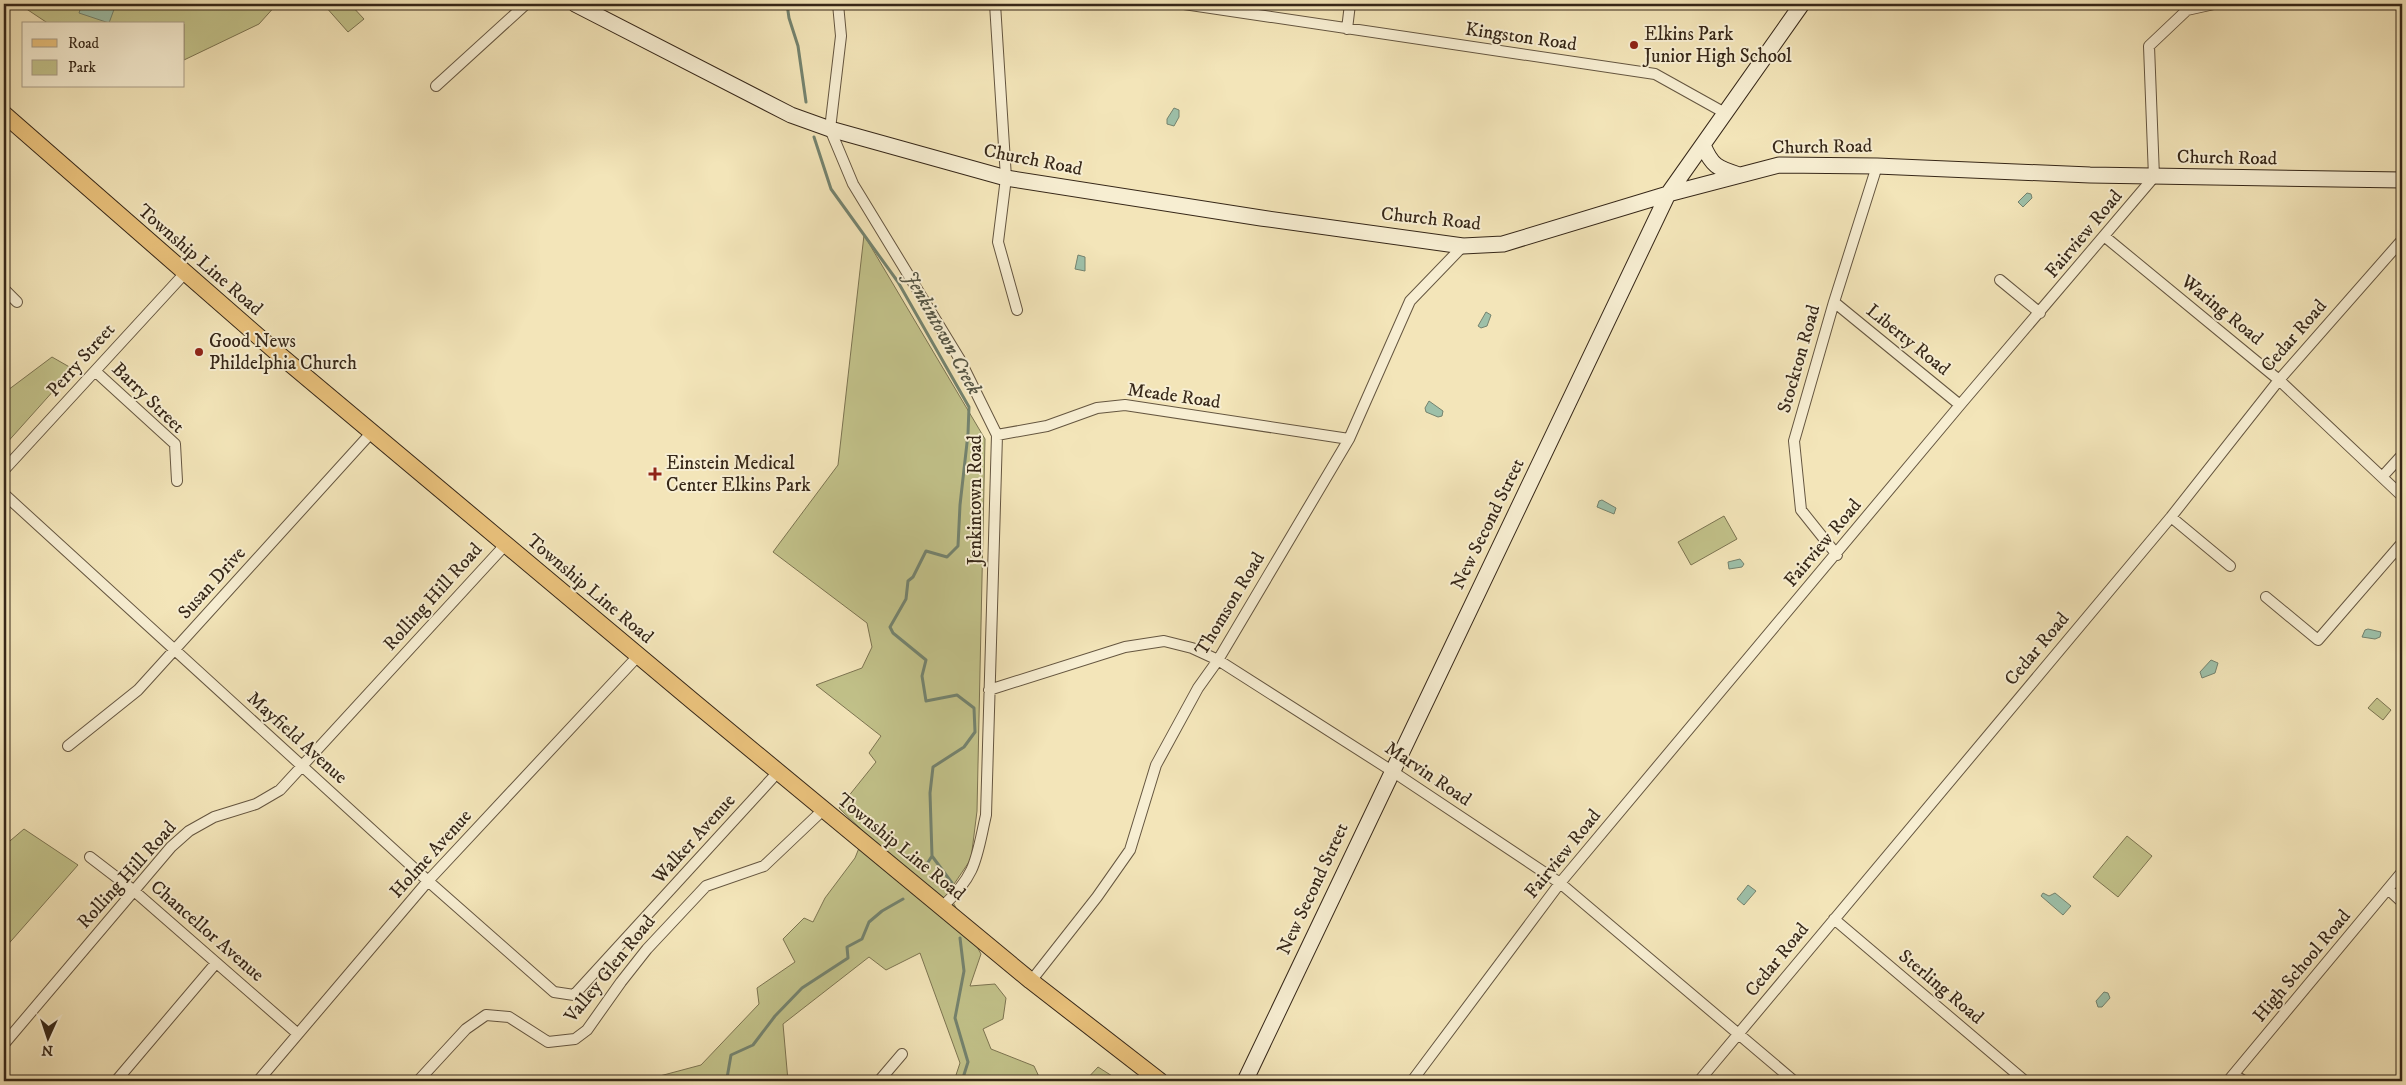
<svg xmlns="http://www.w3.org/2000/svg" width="2406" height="1085" font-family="'IM FELL DW Pica',serif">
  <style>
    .green { fill: #c2c28a; stroke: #7c7451 }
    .water { fill: #9dc0a9; stroke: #74836f }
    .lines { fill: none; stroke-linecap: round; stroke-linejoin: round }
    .stream { stroke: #74836f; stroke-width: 3 }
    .street-casing { stroke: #655640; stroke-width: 12 }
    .secondary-casing { stroke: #362718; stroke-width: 17 }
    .primary-casing { stroke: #362718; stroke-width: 18 }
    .street { stroke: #f7eed2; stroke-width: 10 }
    .secondary { stroke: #f7eed2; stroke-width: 15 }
    .primary { stroke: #eac27c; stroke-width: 16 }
    .poi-dot { fill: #8f2418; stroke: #f7eed2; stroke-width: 2 }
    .labels { text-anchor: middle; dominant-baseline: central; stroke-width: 4; stroke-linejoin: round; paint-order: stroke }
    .poi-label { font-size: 19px; fill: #362718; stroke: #f7eed2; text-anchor: start }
    .street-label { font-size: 19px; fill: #362718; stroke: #f7eed2 }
    .water-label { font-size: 20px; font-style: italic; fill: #554; stroke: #f7eed2 }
  </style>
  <rect width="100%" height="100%" fill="#f3e5b9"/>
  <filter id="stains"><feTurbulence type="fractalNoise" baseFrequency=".004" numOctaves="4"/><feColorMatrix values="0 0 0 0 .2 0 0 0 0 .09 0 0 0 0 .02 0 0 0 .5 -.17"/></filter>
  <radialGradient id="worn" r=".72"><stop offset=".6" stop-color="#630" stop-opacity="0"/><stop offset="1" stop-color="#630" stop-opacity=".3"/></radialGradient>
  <path class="green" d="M19 4H277L259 24 184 60V24H49Z
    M327 4H350L364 19 348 32 325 6Z
    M864 235 985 439 977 811 971 859 948 893 981 954 970 986 995 984 1006 998 1003 1019 983 1029 991 1049 1034 1066 1041 1081H954L960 1063 920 953 886 970 869 957 783 1024 788 1081H641L701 1065 759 1004 757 988 795 962 783 939 804 918 813 922 825 898 855 858 865 833 839 808 876 762 869 753 881 736 816 685 862 668 872 647 867 623 773 552 838 465Z
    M52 357 73 369 4 446V393Z
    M1724 516 1737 539 1691 565 1678 542Z
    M2377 698 2391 710 2383 720 2368 708Z
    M24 829 78 865 4 949V846Z
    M2127 836 2152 856 2118 897 2093 877Z
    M1098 1067 1120 1081H1085Z"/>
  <path class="water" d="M82 4H116L109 23 79 13Z
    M1174 108 1179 110V117L1174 126 1167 124V119Z
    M2027 193 2031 194 2032 198 2023 207 2018 202Z
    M1078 255 1085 257V271L1075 269Z
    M1486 312 1491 315 1487 326 1481 328 1478 326Z
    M1429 401 1443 411 1442 416 1438 417 1426 412 1425 408Z
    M1602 500 1616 508 1614 514 1597 507 1599 501Z
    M1740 559 1744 564 1742 567 1729 569 1728 562Z
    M2368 629 2381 632 2380 637 2375 639 2362 637 2365 630Z
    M2211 660 2218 663 2215 673 2202 678 2200 672Z
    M1748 885 1756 891 1744 905 1737 899Z
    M2043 893 2049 896 2055 893 2071 906 2063 915 2041 896Z
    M2104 992 2108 993 2110 998 2102 1007H2098L2096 1001Z"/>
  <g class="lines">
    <path class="stream" d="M787 4 789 18 798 46 806 102
      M814 137 831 189 898 282 969 407 968 434 960 505 958 546 947 557 926 551 913 577 908 581 906 599 890 627 893 633 926 660 922 676 926 701 957 695 974 708 975 732 964 747 933 767 930 793 932 856 952 883
      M923 870 932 856
      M960 938 964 971 955 1018 968 1062 962 1081
      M708 1081H710
      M723 1081 727 1078 731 1055 753 1045 775 1016 802 988 848 958 847 947 862 939 869 922 882 911 903 899"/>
    <g class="street-casing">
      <path id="street" d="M838 4 841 36 830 129 853 184 959 358 997 435 986 815C976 859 977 874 943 906
        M995 4 1006 178 998 242 1017 310
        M1184 4 1655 74 1725 113
        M1347 29 1350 4
        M436 86 526 4
        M2104 236 2279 380 2402 496
        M2000 280 2040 313
        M4 289 17 302
        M1834 302 1960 405
        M95 371 175 444 177 481
        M997 435 1047 426 1097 408 1125 405 1349 439
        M4 470 185 273
        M2382 477 2402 455
        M4 494 428 881 554 992 574 995 778 772
        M2171 517 2230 566
        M1837 555 1801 510 1794 441 1834 302 1877 166
        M2266 597 2318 640 2402 543
        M989 690 1125 647 1164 641 1192 648 1218 660 1392 771 1560 883 1794 1081
        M68 746 138 690 372 432
        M90 857 133 890 298 1034
        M2388 889 2402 902
        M1834 919 2025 1081
        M1031 981 1097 897 1130 850 1156 765 1198 688 1218 660 1349 439 1410 301 1463 246
        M4 1044 171 847 189 831 214 817 256 804 280 790 506 544
        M2234 1075 2244 1081
        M116 1081 216 963
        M258 1081 428 881 638 656
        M418 1081 466 1029 486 1015 509 1017 548 1042 575 1039 587 1030 621 982 647 949 706 886 764 866 823 810
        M879 1081 902 1054
        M1412 1081 1560 883 1960 405 2154 177 2149 46 2187 10 2214 4
        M1699 1081 2171 517 2279 380 2402 240
        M2228 1081 2402 872"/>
    </g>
    <g class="secondary-casing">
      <path id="secondary" d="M575 4 791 115 830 129 1006 178 1261 218 1463 246 1503 244 1668 194 1779 165 1877 166 2090 175 2402 180
        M1703 145C1712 166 1717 168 1739 175
        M1245 1081 1668 194 1802 4"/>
    </g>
    <g class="primary-casing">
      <path id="primary" d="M4 114 275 351 695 703 1031 981 1160 1081"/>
    </g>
    <use href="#street" class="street"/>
    <use href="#secondary" class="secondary"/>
    <use href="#primary" class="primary"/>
  </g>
  <g class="poi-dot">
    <circle cx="1634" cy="45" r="5"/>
    <circle cx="199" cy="352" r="5"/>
    <path d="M652.5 466.5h5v5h5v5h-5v5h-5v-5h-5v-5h5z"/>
  </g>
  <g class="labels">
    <g class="poi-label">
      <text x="1644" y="34">Elkins Park<tspan x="1644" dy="22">Junior High School</tspan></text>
      <text x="209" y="341">Good News<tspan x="209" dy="22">Phildelphia Church</tspan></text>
      <text x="666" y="463">Einstein Medical<tspan x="666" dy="22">Center Elkins Park</tspan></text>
    </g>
    <g class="street-label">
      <text transform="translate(1521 37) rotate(8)">Kingston Road</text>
      <text transform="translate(1822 147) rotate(-1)">Church Road</text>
      <text transform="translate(2227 158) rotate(1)">Church Road</text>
      <text transform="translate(1033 160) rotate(11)">Church Road</text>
      <text transform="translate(1431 219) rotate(6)">Church Road</text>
      <text transform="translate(2084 234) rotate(-50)">Fairview Road</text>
      <text transform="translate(200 260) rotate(41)">Township Line Road</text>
      <text transform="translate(2222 310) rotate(39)">Waring Road</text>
      <text transform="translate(2294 336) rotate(-49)">Cedar Road</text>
      <text transform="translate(1908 340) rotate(39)">Liberty Road</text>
      <text transform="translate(1799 359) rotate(-74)">Stockton Road</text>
      <text transform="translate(81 360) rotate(-48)">Perry Street</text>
      <text transform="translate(1174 396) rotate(8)">Meade Road</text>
      <text transform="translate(148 398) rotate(44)">Barry Street</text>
      <text transform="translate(975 500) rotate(-90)">Jenkintown Road</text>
      <text transform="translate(1488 524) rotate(-64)">New Second Street</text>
      <text transform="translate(1823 543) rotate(-50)">Fairview Road</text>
      <text transform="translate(212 583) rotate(-48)">Susan Drive</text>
      <text transform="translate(590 589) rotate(40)">Township Line Road</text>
      <text transform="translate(433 597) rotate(-48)">Rolling Hill Road</text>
      <text transform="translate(1230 604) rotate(-59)">Thomson Road</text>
      <text transform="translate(2037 649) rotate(-50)">Cedar Road</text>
      <text transform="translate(297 738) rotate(42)">Mayfield Avenue</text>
      <text transform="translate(1428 774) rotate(34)">Marvin Road</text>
      <text transform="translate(694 839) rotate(-48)">Walker Avenue</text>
      <text transform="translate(901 847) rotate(39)">Township Line Road</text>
      <text transform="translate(431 854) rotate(-48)">Holme Avenue</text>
      <text transform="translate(1563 854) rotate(-51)">Fairview Road</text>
      <text transform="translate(127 875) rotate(-48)">Rolling Hill Road</text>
      <text transform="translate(1313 889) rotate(-65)">New Second Street</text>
      <text transform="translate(207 931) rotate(41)">Chancellor Avenue</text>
      <text transform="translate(1777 960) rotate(-51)">Cedar Road</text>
      <text transform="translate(2302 966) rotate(-50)">High School Road</text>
      <text transform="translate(610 969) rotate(-51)">Valley Glen Road</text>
      <text transform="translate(1941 987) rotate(40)">Sterling Road</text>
    </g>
    <g class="water-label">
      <text transform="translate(942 333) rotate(61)">Jenkintown Creek</text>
    </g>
  </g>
  <rect width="2406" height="1085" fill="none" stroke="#f3e5b9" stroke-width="20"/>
  <rect x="5" y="5" width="2396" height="1075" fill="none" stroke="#362718" stroke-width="2.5"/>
  <rect x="10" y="10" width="2386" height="1065" fill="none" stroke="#362718"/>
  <rect x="22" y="22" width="162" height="65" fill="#f7eed2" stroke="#aa9e88"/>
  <rect x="32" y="39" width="25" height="8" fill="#eac27c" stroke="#aa9e88"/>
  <text x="68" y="48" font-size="15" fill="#362718">Road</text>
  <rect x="32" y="60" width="25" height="15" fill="#c2c28a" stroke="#aa9e88"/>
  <text x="68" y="72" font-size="15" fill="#362718">Park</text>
  <g transform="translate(48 1038) rotate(183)" stroke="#f7eed2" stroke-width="4" paint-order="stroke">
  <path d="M0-4L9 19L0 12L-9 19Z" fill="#362718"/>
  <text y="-8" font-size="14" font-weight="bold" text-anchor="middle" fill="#362718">N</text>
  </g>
  <rect width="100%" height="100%" filter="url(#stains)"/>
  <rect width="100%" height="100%" fill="url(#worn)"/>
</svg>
